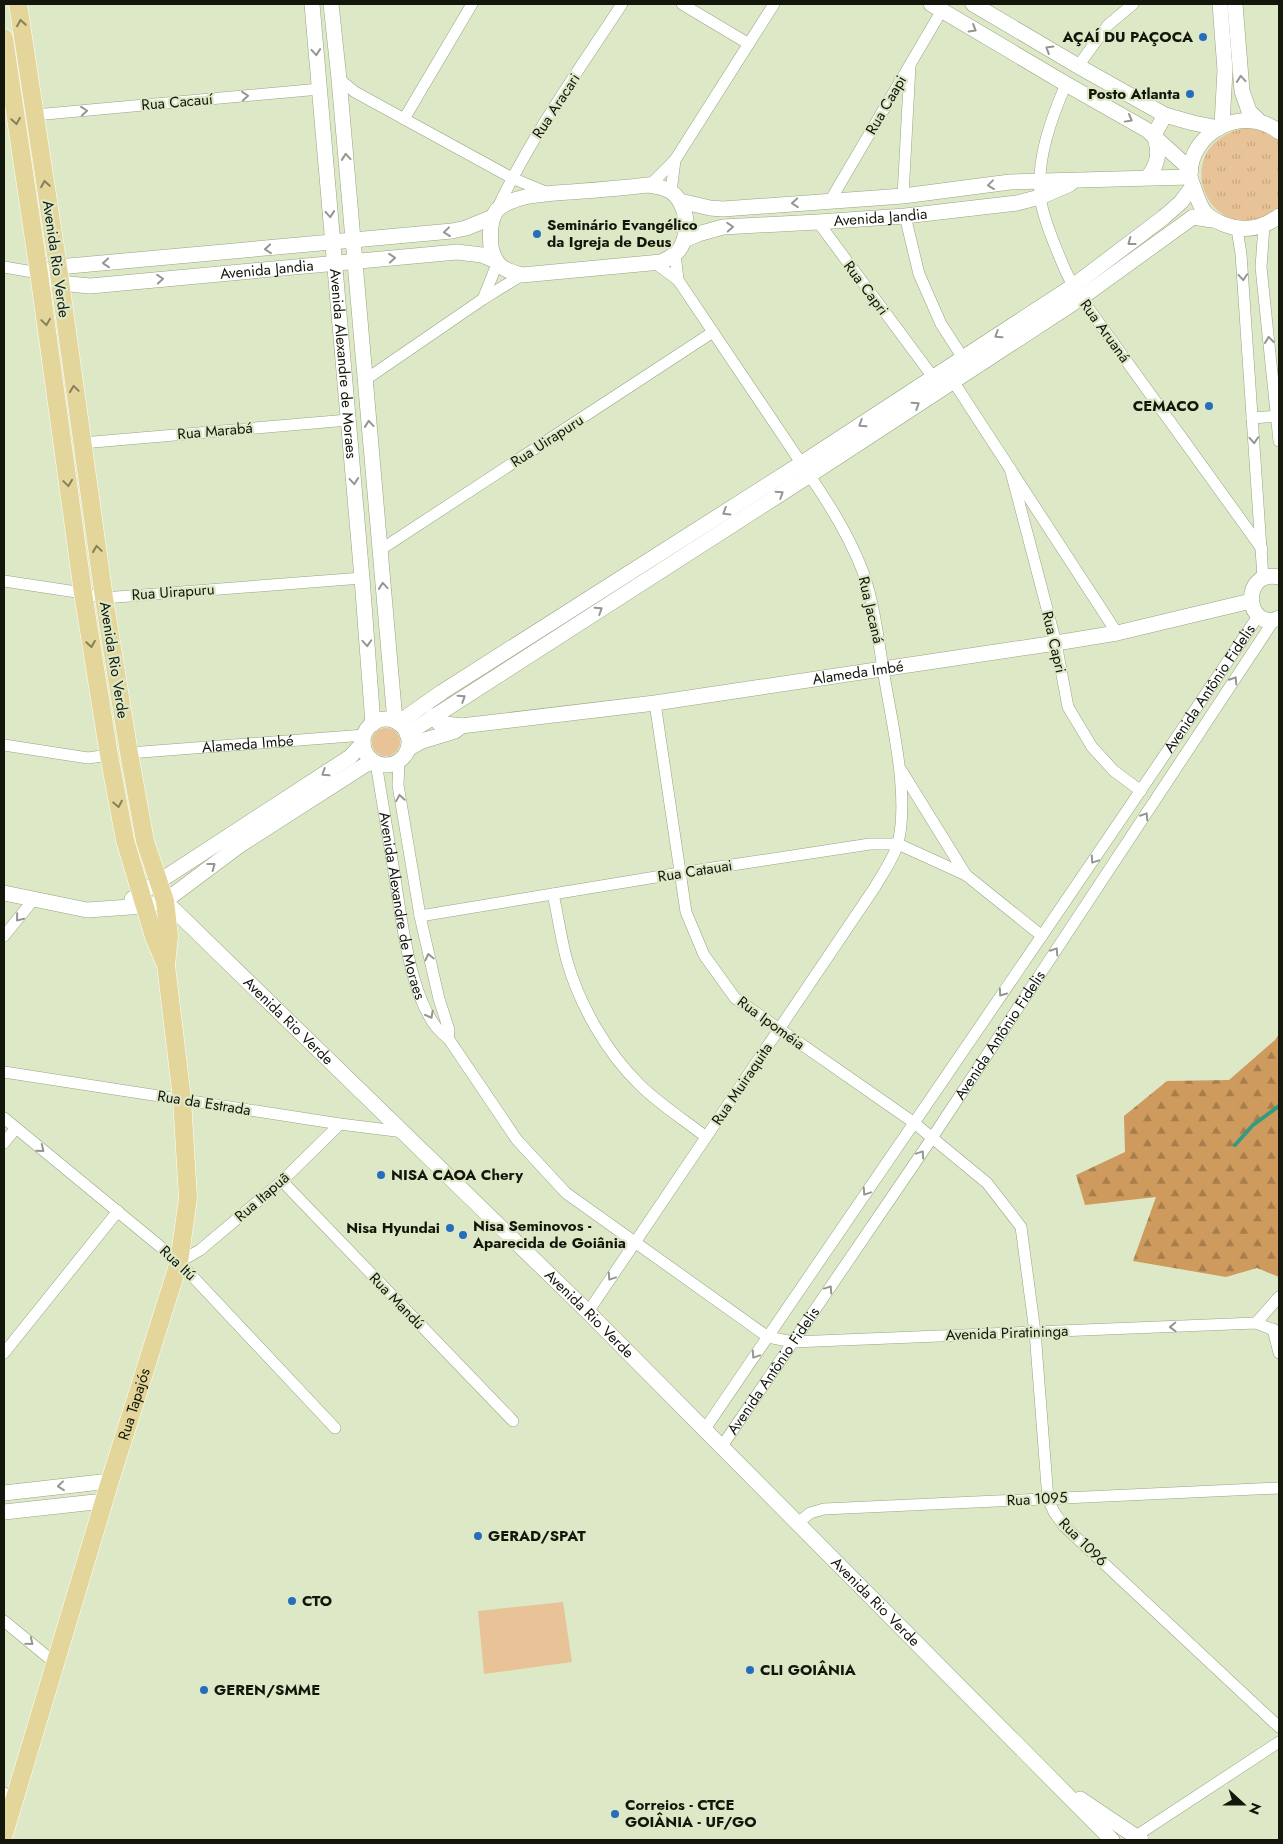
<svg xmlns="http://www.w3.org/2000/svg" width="1283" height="1844" font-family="Jost,sans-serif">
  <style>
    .green { fill: #e9c398 }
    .forest { fill: url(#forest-firs) }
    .park { fill: url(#park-tufts) }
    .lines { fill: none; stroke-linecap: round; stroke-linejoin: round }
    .stream { stroke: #339b84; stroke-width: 4 }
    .street-casing { stroke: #98a383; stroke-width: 12 }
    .secondary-casing { stroke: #98a383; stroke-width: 16 }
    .primary-casing { stroke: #fff; stroke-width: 19 }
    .street { stroke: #fff; stroke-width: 11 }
    .secondary { stroke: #fff; stroke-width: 15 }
    .primary { stroke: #e4d69a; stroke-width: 18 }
    .oneway { stroke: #86805a }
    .oneway2 { stroke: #959691 }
    .poi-dot { fill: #266dbd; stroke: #dde8c7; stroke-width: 2 }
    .labels { text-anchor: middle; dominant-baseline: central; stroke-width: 4.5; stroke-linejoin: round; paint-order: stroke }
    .poi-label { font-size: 15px; font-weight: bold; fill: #13160b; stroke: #dde8c7; text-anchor: start }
    .street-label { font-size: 15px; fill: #13160b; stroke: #dde8c7 }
  </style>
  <defs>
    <pattern id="forest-firs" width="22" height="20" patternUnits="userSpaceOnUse" patternTransform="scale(1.25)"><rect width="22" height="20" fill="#cf9a5d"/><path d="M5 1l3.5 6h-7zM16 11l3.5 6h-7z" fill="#a77d4b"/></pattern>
    <pattern id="park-tufts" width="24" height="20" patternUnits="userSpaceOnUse" patternTransform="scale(1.25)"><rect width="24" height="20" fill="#e9c398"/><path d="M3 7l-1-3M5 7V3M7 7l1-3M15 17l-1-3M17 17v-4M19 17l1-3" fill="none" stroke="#c7a782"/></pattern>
  </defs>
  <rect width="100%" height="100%" fill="#dde8c7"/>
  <path class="green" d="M372 742a14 14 0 1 1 28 0a14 14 0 1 1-28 0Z
    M563 1602 572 1662 484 1674 478 1611Z"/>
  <path class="forest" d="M1279 1034V1277L1257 1268 1226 1277 1133 1261 1156 1197 1085 1205 1076 1175 1125 1152 1124 1116 1167 1081 1229 1080 1275 1040Z"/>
  <path class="park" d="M1246 128 1260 130 1279 141V206C1272 214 1263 218 1252 220 1199 229 1174 141 1246 128Z"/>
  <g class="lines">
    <path class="stream" d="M1235 1145 1253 1125 1279 1106"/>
    <g class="street-casing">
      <g id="street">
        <path d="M682 4 749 44"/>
        <path d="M1078 66 1108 25 1133 4"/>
        <path d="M339 79 355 92 512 178 548 193"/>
        <path d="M1066 84C1051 119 1037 157 1040 196 1042 212 1048 228 1054 243 1062 263 1069 281 1081 298L1262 549"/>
        <path d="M35 115 320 89"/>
        <path d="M404 119 472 4"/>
        <path d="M648 185 655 180 675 160 774 4"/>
        <path d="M671 192 675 160"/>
        <path d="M903 196 910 65"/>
        <path d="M830 201 942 10"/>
        <path d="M497 209C531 137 578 71 622 4"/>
        <path d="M905 216 919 274 941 324 963 358"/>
        <path d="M818 222 933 377"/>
        <path d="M1264 226 1261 267 1279 441"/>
        <path d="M1237 229 1241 254 1263 578"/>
        <path d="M675 254 678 280"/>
        <path d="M4 267 39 273"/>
        <path d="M483 299 497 264"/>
        <path d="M365 380 483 299 522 275"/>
        <path d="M953 381 1117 633"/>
        <path d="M1252 418 1278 416"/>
        <path d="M82 443 348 420"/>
        <path d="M1010 468 1056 643 1068 707 1092 747 1114 771 1141 791"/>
        <path d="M380 550 713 332"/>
        <path d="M4 581 83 593 104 598 362 578"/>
        <path d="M655 703 686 912 704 955 735 998 913 1122 987 1183 1021 1227 1035 1332 1048 1499 1054 1512 1064 1526 1279 1727"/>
        <path d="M4 745 88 758 109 755"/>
        <path id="s1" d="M129 753 365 735"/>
        <path d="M399 761 398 785 420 916 439 999 449 1030 448 1038"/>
        <path id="s2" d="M376 763C382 799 388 836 394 872 401 914 411 1015 448 1038L517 1140 566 1193 768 1337 793 1342 1256 1323 1279 1332"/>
        <path d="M901 770 966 875 1042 936"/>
        <path d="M553 894C558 916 561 939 567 961 580 1006 607 1053 640 1085 659 1104 686 1121 706 1137"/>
        <path d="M420 916 680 873 870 844H898L966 875"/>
        <path d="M4 936 34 899"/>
        <path d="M4 1072 340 1124 404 1132"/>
        <path d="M4 1118 179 1262 335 1428"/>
        <path d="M4 1143 16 1128"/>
        <path d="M282 1181 513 1421"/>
        <path d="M179 1262 200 1250 282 1181 340 1124"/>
        <path d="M588 1312 875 887C883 873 894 858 898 843 910 794 891 720 883 669 878 637 874 603 863 572 851 540 833 510 814 482L678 280 655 263"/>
        <path d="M1256 1323 1279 1297"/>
        <path d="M1273 1329 1279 1353"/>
        <path d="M4 1353 118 1211"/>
        <path id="s3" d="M705 1429C889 1158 1076 889 1258 616"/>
        <path id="s4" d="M722 1446 932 1138 1274 620"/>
        <path d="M798 1523 810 1513 824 1509 1279 1488"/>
        <path d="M4 1621 55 1663"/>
        <path d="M4 1793 14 1801"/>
        <path d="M1136 1836 1279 1742"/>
      </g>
    </g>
    <g class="secondary-casing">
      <g id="secondary">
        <path id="s5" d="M312 4 362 578 373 724"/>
        <path d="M331 4 339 79 395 721"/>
        <path d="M931 4 1066 84 1147 130 1191 170"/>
        <path d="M973 4 1078 66 1165 115 1193 123 1219 128"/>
        <path d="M1220 4 1225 70 1222 125"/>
        <path d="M1235 4 1242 91 1249 111 1260 122"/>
        <path d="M1279 132C1245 104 1189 131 1190 176 1191 182 1194 188 1196 194 1202 212 1207 218 1226 225 1245 232 1262 229 1279 216"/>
        <path d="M1148 177C1159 163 1160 151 1154 135L1165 115"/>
        <path d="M648 185C656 186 663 187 670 191 689 203 692 240 675 254 671 257 666 260 661 262L522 275C503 270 495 266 491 247 490 237 490 221 495 213 500 204 516 199 525 197 540 194 556 193 571 192 597 190 622 188 648 185Z"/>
        <path d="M680 201 710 208 723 209 903 196 1010 182 1190 177"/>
        <path id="s6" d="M684 240 698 234 723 227 818 222 905 216 1017 203 1040 197 1070 184"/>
        <path d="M47 271 58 267 452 231 466 228 493 217"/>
        <path id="s7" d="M39 273 59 283 90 286 457 252 482 255 494 260"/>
        <path d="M1279 577C1239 569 1246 633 1279 618"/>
        <path id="s8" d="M433 716 439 723 461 726 655 703 1056 643 1117 633 1251 601"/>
        <circle cx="386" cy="742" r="23"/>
        <path d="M398 723 442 692 802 463 1073 286 1164 217 1181 202 1193 186"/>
        <path d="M407 734 810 475 1081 298 1193 217 1212 220"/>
        <path d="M408 749 422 741 455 731 461 726"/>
        <path d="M4 893 87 910 145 906 165 901 240 845 365 765 374 762"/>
        <path d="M132 899 350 757 363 743"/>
        <path id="s9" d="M165 901 588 1312 1112 1840"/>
        <path d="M4 1493 110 1481"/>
        <path d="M4 1512 104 1501"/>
        <path d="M1080 1799 1141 1840"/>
      </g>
    </g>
    <g class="primary-casing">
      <g id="primary">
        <path d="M4 38 39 273 83 593 109 755 125 840 154 937 166 965"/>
        <path id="s10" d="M4 1834 110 1481 179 1262 188 1198 182 1099 166 965 169 936 165 901 145 841 129 753 104 598 58 267 18 4"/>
      </g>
    </g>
    <use href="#street" class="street"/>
    <use href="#secondary" class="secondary"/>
    <use href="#primary" class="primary"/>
  </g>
  <defs><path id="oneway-chevron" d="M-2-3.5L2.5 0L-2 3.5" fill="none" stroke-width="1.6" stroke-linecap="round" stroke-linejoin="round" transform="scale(1.25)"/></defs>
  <g class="oneway">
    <use href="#oneway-chevron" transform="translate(21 23) rotate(-99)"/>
    <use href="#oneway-chevron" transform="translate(16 121) rotate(81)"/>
    <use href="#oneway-chevron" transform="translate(45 184) rotate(-99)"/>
    <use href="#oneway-chevron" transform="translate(46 322) rotate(82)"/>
    <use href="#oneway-chevron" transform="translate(74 389) rotate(-98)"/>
    <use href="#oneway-chevron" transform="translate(68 483) rotate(82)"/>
    <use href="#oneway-chevron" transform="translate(97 549) rotate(-98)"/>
    <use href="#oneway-chevron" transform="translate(91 644) rotate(81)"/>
    <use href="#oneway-chevron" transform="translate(118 804) rotate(79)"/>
  </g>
  <g class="oneway2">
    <use href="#oneway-chevron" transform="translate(973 29) rotate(31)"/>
    <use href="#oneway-chevron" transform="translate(1049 49) rotate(-149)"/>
    <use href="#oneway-chevron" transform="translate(316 52) rotate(85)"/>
    <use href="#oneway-chevron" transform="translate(1241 79) rotate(-95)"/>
    <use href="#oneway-chevron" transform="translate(245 96) rotate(-5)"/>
    <use href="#oneway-chevron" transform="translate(84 111) rotate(-5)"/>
    <use href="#oneway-chevron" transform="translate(1129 119) rotate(29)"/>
    <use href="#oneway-chevron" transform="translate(346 157) rotate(-95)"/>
    <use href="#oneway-chevron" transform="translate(991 185) rotate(173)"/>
    <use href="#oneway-chevron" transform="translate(795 203) rotate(176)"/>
    <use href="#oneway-chevron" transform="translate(330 214) rotate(85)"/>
    <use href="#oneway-chevron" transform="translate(730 227) rotate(-4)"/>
    <use href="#oneway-chevron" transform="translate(447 232) rotate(173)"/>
    <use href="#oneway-chevron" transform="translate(1131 242) rotate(143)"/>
    <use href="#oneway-chevron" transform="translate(268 249) rotate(175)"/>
    <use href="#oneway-chevron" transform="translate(392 258) rotate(-5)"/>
    <use href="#oneway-chevron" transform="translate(106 263) rotate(175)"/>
    <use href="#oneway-chevron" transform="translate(1243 277) rotate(86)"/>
    <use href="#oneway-chevron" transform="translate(160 279) rotate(-5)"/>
    <use href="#oneway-chevron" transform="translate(998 335) rotate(147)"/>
    <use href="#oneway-chevron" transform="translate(1269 340) rotate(-96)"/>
    <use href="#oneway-chevron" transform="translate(916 405) rotate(-33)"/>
    <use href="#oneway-chevron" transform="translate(369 424) rotate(-95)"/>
    <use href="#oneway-chevron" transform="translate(862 424) rotate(147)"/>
    <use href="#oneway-chevron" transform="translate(1254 440) rotate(86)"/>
    <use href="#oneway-chevron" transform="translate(354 481) rotate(85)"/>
    <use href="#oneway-chevron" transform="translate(780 494) rotate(-33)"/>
    <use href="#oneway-chevron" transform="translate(726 512) rotate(148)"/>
    <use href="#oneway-chevron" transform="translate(383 586) rotate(-95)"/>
    <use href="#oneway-chevron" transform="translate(599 610) rotate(-33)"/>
    <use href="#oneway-chevron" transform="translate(367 643) rotate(86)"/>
    <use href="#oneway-chevron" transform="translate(1234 680) rotate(-57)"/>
    <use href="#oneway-chevron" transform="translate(462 698) rotate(-33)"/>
    <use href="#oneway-chevron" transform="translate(325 773) rotate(147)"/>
    <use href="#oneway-chevron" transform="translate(400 798) rotate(-99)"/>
    <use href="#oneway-chevron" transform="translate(1145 816) rotate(-57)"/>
    <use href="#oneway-chevron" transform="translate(1094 860) rotate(124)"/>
    <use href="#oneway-chevron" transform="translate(212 866) rotate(-37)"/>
    <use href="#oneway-chevron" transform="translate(19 918) rotate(129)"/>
    <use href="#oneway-chevron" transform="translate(1055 951) rotate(-57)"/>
    <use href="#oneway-chevron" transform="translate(429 957) rotate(-103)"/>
    <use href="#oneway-chevron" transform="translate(1002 993) rotate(125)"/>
    <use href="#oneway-chevron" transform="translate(430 1015) rotate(62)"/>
    <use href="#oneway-chevron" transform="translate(41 1149) rotate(39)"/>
    <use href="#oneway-chevron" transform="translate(921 1154) rotate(-56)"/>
    <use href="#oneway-chevron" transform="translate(866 1192) rotate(124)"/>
    <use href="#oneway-chevron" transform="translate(611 1277) rotate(124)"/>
    <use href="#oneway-chevron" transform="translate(829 1289) rotate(-56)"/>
    <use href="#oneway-chevron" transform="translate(1173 1327) rotate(178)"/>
    <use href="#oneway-chevron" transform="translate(755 1355) rotate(124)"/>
    <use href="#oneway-chevron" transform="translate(61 1486) rotate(174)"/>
    <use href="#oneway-chevron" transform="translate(30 1642) rotate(39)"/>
  </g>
  <g class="poi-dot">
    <circle cx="1203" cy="37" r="5"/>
    <circle cx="1190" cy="94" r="5"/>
    <circle cx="537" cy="234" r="5"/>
    <circle cx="1209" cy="406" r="5"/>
    <circle cx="381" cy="1175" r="5"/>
    <circle cx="450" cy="1228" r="5"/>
    <circle cx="463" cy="1235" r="5"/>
    <circle cx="478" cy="1536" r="5"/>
    <circle cx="292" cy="1601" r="5"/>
    <circle cx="750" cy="1670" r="5"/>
    <circle cx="204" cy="1690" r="5"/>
    <circle cx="615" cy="1814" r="5"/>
  </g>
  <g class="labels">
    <g class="poi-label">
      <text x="1193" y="37" text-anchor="end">AÇAÍ DU PAÇOCA</text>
      <text x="1180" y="94" text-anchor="end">Posto Atlanta</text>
      <text x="547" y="225">Seminário Evangélico<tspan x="547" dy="17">da Igreja de Deus</tspan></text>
      <text x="1199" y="406" text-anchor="end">CEMACO</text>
      <text x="391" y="1175">NISA CAOA Chery</text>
      <text x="473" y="1226">Nisa Seminovos -<tspan x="473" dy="17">Aparecida de Goiânia</tspan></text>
      <text x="440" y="1228" text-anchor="end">Nisa Hyundai</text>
      <text x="488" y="1536">GERAD/SPAT</text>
      <text x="302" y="1601">CTO</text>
      <text x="760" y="1670">CLI GOIÂNIA</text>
      <text x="214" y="1690">GEREN/SMME</text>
      <text x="625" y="1805">Correios - CTCE<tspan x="625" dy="17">GOIÂNIA - UF/GO</tspan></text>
    </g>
    <g class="street-label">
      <text transform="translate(177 102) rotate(-5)">Rua Cacauí</text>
      <text transform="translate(886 105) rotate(-60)">Rua Caapi</text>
      <text transform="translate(556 106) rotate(-57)">Rua Aracari</text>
      <text stroke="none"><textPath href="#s6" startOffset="199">Avenida Jandia</textPath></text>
      <text transform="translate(56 259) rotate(82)">Avenida Rio Verde</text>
      <text stroke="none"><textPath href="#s7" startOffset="231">Avenida Jandia</textPath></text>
      <text transform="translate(866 288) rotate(53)">Rua Capri</text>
      <text transform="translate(1105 331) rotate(54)">Rua Aruaná</text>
      <text stroke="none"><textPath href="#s5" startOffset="361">Avenida Alexandre de Moraes</textPath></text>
      <text transform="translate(215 431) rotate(-5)">Rua Marabá</text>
      <text transform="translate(547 441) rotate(-33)">Rua Uirapuru</text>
      <text transform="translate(173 592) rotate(-4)">Rua Uirapuru</text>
      <text transform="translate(871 610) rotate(77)">Rua Jacaná</text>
      <text transform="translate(1054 642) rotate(77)">Rua Capri</text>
      <text transform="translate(114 660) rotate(81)">Avenida Rio Verde</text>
      <text stroke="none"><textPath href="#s8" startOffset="432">Alameda Imbé</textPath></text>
      <text stroke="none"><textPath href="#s3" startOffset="896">Avenida Antônio Fidelis</textPath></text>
      <text stroke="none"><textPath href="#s1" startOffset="119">Alameda Imbé</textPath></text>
      <text transform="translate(695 871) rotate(-9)">Rua Catauai</text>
      <text stroke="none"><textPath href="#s2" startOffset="145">Avenida Alexandre de Moraes</textPath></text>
      <text stroke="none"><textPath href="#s9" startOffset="172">Avenida Rio Verde</textPath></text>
      <text transform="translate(771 1023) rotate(36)">Rua Ipoméia</text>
      <text stroke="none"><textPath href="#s4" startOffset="496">Avenida Antônio Fidelis</textPath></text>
      <text transform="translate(742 1084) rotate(-56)">Rua Muiraquita</text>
      <text transform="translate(204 1103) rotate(9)">Rua da Estrada</text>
      <text transform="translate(262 1197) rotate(-41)">Rua Itapuã</text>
      <text transform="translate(178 1263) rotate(43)">Rua Itú</text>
      <text transform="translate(397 1301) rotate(46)">Rua Mandú</text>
      <text stroke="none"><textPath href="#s9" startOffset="592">Avenida Rio Verde</textPath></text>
      <text transform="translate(1007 1333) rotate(-2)">Avenida Piratininga</text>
      <text stroke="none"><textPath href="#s4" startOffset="91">Avenida Antônio Fidelis</textPath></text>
      <text stroke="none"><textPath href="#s10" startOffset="449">Rua Tapajós</textPath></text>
      <text transform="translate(1037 1499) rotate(-3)">Rua 1095</text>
      <text transform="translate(1083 1542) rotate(45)">Rua 1096</text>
      <text stroke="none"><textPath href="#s9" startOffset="998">Avenida Rio Verde</textPath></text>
    </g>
  </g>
  <rect width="1283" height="1844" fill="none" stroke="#13160b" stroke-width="10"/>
  <g transform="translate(1243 1804) rotate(111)" stroke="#dde8c7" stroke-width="4" paint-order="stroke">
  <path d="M0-4L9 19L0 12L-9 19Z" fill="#13160b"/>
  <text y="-8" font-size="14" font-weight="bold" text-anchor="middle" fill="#13160b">N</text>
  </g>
</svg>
